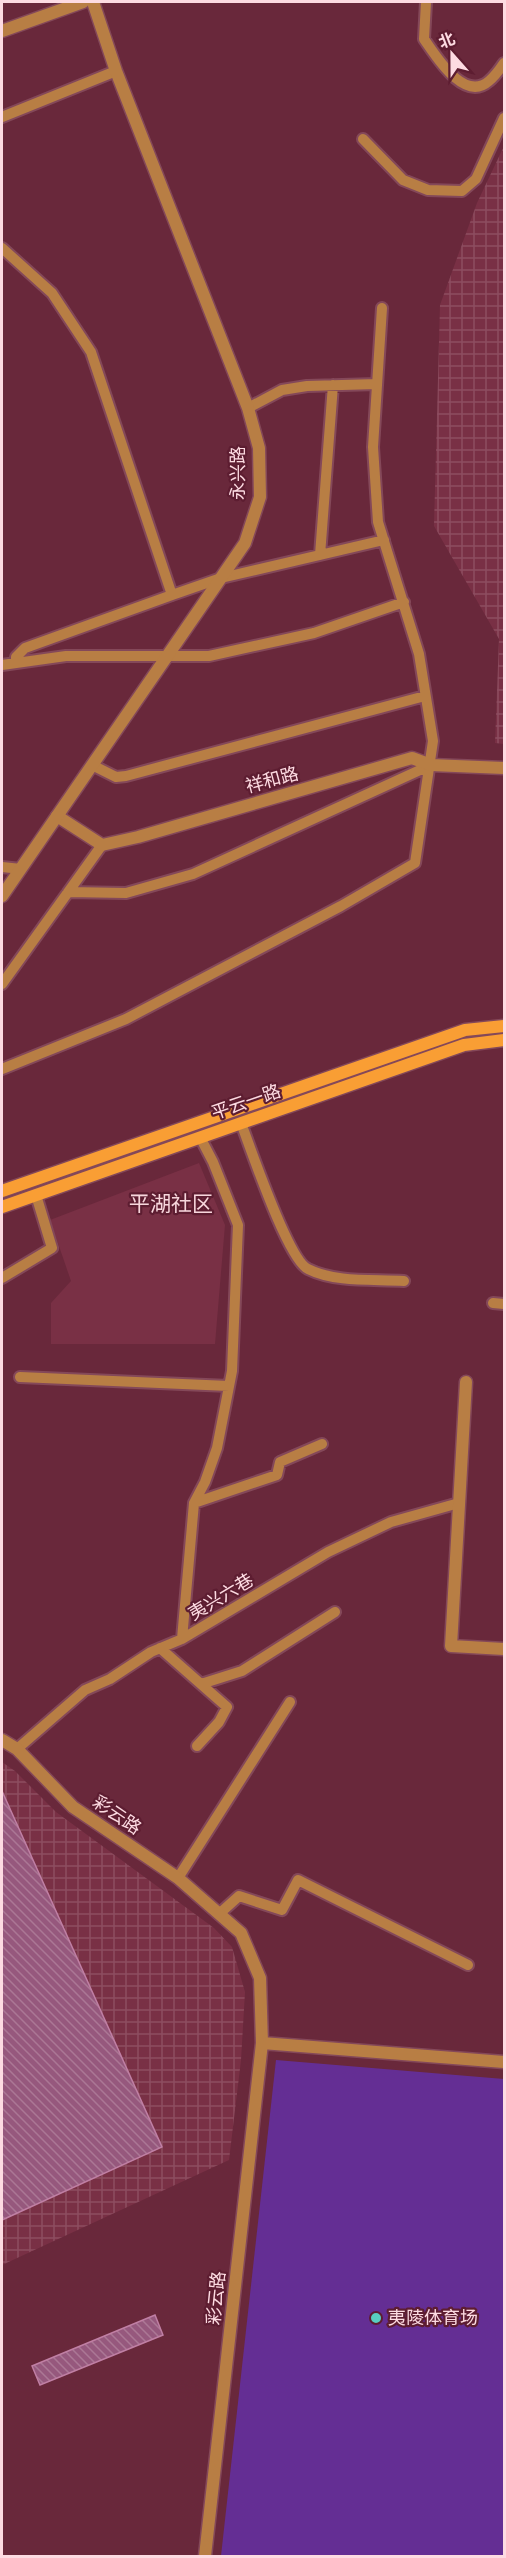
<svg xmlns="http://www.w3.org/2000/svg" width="506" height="2558" font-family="'Crimson Pro','Noto Sans SC',serif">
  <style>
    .built { fill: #793045 }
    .industrial { fill: url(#industrial-grid) }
    .green { fill: #642e94 }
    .building { fill: url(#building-back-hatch); stroke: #c07fa4; stroke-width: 1.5 }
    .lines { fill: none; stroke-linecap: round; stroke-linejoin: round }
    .service-casing { stroke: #844859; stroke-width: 14 }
    .minor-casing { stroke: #844859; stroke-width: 15 }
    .tertiary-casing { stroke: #844859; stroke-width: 15 }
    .secondary-casing { stroke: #844859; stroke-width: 15 }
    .service { stroke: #b87e44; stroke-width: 10 }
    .minor { stroke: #b87e44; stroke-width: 12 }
    .tertiary { stroke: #b87e44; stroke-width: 12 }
    .secondary { stroke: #f99e34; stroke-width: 12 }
    .poi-dot { fill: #58cec0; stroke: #5d1d31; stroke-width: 2 }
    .labels { text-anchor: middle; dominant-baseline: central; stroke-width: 4.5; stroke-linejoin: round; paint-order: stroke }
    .street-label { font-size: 18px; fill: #fddbe2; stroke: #5d1d31 }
    .poi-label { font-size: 18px; fill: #fddbe2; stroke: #5d1d31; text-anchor: start }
    .quarter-label { font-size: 21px; fill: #f7d6dc; stroke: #5d1d31 }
  </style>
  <defs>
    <pattern id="industrial-grid" width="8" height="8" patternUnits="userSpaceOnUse" patternTransform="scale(1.5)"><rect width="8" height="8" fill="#793045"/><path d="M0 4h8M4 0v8" fill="none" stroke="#8d4d60"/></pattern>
    <pattern id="building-back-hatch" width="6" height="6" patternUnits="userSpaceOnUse" patternTransform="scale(1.5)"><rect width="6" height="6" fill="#96587d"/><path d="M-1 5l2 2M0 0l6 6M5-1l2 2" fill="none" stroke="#ab7795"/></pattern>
  </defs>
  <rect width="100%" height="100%" fill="#69283b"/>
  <path class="built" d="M199 1163 225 1225 215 1344H51V1303L71 1281 50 1220Z"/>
  <path class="industrial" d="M504 146V744L495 743 499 639 434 526 440 305 477 203Z
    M2 1762 15 1771 56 1812 214 1928 232 1947 245 1992 241 2060 229 2160 2 2265Z"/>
  <path class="green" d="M276 2060 504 2079V2556H221Z"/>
  <path class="building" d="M2 1791 162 2147 2 2220Z
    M155 2315 163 2335 40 2385 32 2366Z"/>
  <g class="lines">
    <g class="service-casing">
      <path id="service" d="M426 2 424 39C436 56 464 103 489 81 495 76 500 69 504 63
        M2 117 116 71
        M363 139 403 180 428 190 462 191 476 179 504 118
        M2 248 52 293 91 352 172 595 221 578 384 540
        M248 408 282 390 307 386 377 384
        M320 555 333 385
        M16 663V657L25 648 172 595
        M2 665 66 656H209L314 633 404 602
        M92 765 116 777 126 776 425 696
        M2 867 21 869
        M68 892 126 893 193 874 431 765
        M2 984 102 845
        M2 1069 126 1019 341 906 415 863 433 741 419 654 378 522 373 447 382 308
        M241 1123C251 1149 288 1260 308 1269 336 1283 374 1279 404 1281
        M2 1278 52 1248 36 1195
        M493 1303 504 1304
        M20 1377 229 1386
        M194 1503 277 1475 280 1462 322 1444
        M182 1639 194 1503 205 1482 217 1448 232 1371 238 1225 213 1162 200 1137
        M160 1648 227 1707 219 1722 197 1746
        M201 1684 242 1671 335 1612
        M17 1749 85 1690 110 1679 151 1652 182 1639 328 1552 391 1522 459 1503
        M178 1878 290 1702
        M219 1914 239 1896 282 1910 298 1880 468 1965"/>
    </g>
    <g class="minor-casing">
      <path id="minor" d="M2 31 83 2
        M57 816 102 845 138 837 412 758 431 765 504 768
        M466 1382 451 1646 504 1649
        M2 1740 17 1749 73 1807 178 1878 241 1933 260 1978 262 2043 205 2556
        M262 2043 504 2062"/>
    </g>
    <g class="tertiary-casing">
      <path id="tertiary" d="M2 896 245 543 260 497 259 448 248 408 116 71 93 2"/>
    </g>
    <g class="secondary-casing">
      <path id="secondary" d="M2 1191 465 1030 504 1026
        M2 1207 464 1045 504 1040"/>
    </g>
    <use href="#service" class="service"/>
    <use href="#minor" class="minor"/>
    <use href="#tertiary" class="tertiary"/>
    <use href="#secondary" class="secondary"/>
  </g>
  <circle class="poi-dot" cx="376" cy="2318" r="6"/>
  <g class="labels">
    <g class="street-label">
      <text transform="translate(238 473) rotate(-90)">永兴路</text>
      <text transform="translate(272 780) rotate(-15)">祥和路</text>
      <text transform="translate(246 1102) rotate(-19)">平云一路</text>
      <text transform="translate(221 1597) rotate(-31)">夷兴六巷</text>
      <text transform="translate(117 1815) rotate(34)">彩云路</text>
      <text transform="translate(216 2298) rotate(-84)">彩云路</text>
    </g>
    <g class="poi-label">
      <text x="388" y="2318">夷陵体育场</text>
    </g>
    <g class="quarter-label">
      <text x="171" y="1204">平湖社区</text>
    </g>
  </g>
  <rect width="506" height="2558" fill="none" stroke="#fddbe2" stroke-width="6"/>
  <g transform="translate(452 54) rotate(339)" stroke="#5d1d31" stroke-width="4.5" paint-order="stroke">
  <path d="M0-4.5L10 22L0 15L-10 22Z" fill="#fddbe2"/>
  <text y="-9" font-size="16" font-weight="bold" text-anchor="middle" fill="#fddbe2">北</text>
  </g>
</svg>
